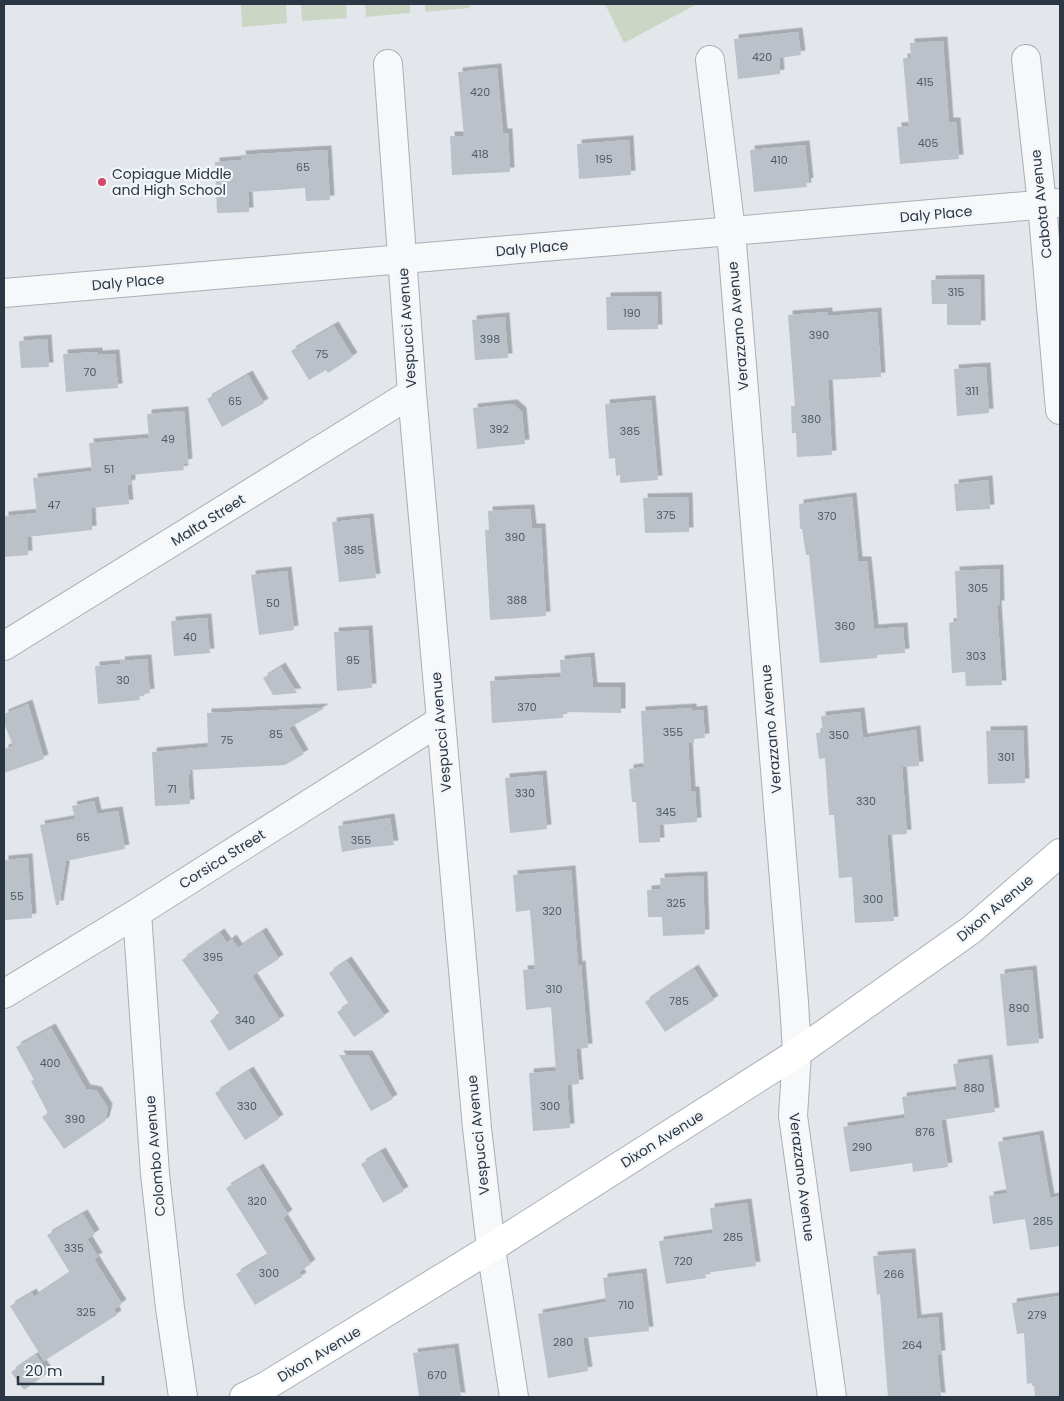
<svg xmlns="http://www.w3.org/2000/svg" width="1064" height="1401" font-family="Poppins,sans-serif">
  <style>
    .green { fill: #cbd6c4 }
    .building { fill: #bac1c9; filter: url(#shadow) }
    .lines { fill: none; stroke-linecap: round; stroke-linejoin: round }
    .minor-casing { stroke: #a8afb6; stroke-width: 30 }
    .secondary-casing { stroke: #a8afb6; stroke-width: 30 }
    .minor { stroke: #f6f8fa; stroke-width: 28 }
    .secondary { stroke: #fff; stroke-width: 28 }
    .poi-dot { fill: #d0496b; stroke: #f3f6f9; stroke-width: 2 }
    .labels { text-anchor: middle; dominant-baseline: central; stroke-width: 4.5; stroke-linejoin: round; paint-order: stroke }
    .number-label { font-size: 11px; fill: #4f5a65 }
    .poi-label { font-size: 14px; fill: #2b3744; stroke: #f3f6f9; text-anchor: start }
    .street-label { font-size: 14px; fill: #2b3744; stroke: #f3f6f9 }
  </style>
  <defs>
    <filter id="shadow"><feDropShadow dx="4.5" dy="-4.5" stdDeviation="0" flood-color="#0004"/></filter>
  </defs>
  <rect width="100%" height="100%" fill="#e3e7ec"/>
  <path class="green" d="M241 4H286L287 23 242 27Z
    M301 4H346L347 18 302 21Z
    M365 4H410V13L366 17Z
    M425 4H469L470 8 425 12Z
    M605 4H697L624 43Z"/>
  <path class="building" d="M798 32 801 55 779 58 780 74 738 79 734 39Z
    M943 41 949 122H956L959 159 900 164 897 127 909 126 903 58H911L910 43Z
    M497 68 503 133H508L510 172 452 175 450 136H464L458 72Z
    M629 140 631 175 579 179 577 144Z
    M805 145 809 182 806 183 807 187 754 192 750 150Z
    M327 150 330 200 306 201 305 188 248 192 249 212 217 213 215 162 242 160 241 155Z
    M980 279 981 325H947V304H932L931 280Z
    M657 296 658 329 607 330 606 297Z
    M828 312V316L877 312 881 377 828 380 832 455 797 457 796 433H792L791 406H795L788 315Z
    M505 317 508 358 475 360 472 320Z
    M334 326 353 357 328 373 326 370 309 380 291 351Z
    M47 339 49 367 21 368 19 341Z
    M98 352V355L115 354 118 388 66 392 63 354Z
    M986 367 989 413 957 416 954 369Z
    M248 375 264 403 222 427 207 399Z
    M651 400 658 480 620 483V475L616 476 615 458 609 459 605 404Z
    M513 404 522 412 525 444 477 449 473 408Z
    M184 411 188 463 183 464 184 470 131 475V484L127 485 129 504 91 508 92 530 27 537 28 555 4 557V516L37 513 33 478 92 471 89 443 149 438 147 414Z
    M988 480 990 509 956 511 954 484Z
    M688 497 689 532 645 533 643 498Z
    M852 497 858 561H867L874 629 903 627 905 653 877 655V658L820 663 809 555H806L802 529H800L799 504Z
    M530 509 532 528H541L546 616 490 620 485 530H489L488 511Z
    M369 518 376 578 339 582 332 522Z
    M999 569 1000 605H997L1002 685 966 686 965 672 952 673 949 623 957 621 955 571Z
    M287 571 294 630 259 635 251 575Z
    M207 618 210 653 174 656 171 621Z
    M368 630 372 688 337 691 334 632Z
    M590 657 593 687H621V713L563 712V718L492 723 490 681 561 677 560 660Z
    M147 659 150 693 139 695 140 700 98 704 95 666 121 664 120 661Z
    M281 667 287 677 297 693 273 695 263 678Z
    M28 704 44 759 4 773V749L13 746 4 723V714Z
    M325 708 289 728 304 754 285 765 190 770 191 774 188 773 190 804 155 806 152 752 208 747 207 713Z
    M692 708V711L703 710 705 738 694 739V743H688L691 791H695L697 822 659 825 660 842 639 843 636 802H632L629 769 644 767 641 711Z
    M860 712 863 738 916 730 919 766 902 767 907 834 887 835 894 921 855 923 852 877 839 878 834 815H829L825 758 819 759 816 733 823 732 821 716Z
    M1023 730 1025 783 988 784 986 731Z
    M542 775 547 829 510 833 505 778Z
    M94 801 97 814 118 811 125 849 66 861 59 905H56L40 825 75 819 72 806Z
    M390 818 394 845 364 848 342 852 338 826Z
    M28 858 32 918 6 920H4V860Z
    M571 870 578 966 581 965 588 1048 576 1049 579 1084 567 1085 570 1128 533 1131 529 1073 556 1071 551 1007 526 1010 523 970 535 969 530 910 516 912 513 875Z
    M703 876 705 934 663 936 662 917H648L647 890 661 889 660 878Z
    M262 932 279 959 252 976 280 1020 229 1051 210 1021 220 1014 182 960 220 933 227 943 232 939 238 948Z
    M347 961 385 1016 354 1037 337 1012 349 1004 329 973Z
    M694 969 714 1000 665 1032 645 1002Z
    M1032 970 1039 1043 1007 1046 1000 974Z
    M51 1028 86 1089 97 1091 108 1108 105 1121 64 1149 42 1117 48 1113 31 1081 34 1080 16 1047Z
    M339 1055H368L393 1099 371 1111Z
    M988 1059 995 1112 941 1120 948 1167 913 1172 912 1163 850 1172 843 1127 905 1118 902 1097 957 1090 953 1064Z
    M249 1071 279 1119 245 1140 215 1093Z
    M1039 1135 1050 1198 1060 1196V1246L1030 1250 1025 1219 993 1224 989 1196 1007 1193 998 1142Z
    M381 1152 404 1191 383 1203 361 1164Z
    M259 1168 288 1214 283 1218 311 1264 299 1272 302 1277 255 1305 236 1274 268 1255 226 1188Z
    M747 1203 756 1266 705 1273 706 1278 666 1284 659 1241 713 1233 710 1208Z
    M83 1214 95 1234 87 1239 98 1257 94 1259 122 1304 114 1309 117 1315 44 1361 10 1306 32 1293 34 1297 70 1273 47 1235Z
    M911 1253 917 1319 938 1317 941 1355H937L941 1397H888L880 1294 877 1295 873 1256Z
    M642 1273 649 1331 583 1338 588 1371 548 1378 538 1314 606 1302 603 1278Z
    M1060 1296V1397H1035L1034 1386H1032V1383L1027 1384 1024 1333 1017 1334 1012 1303Z
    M454 1348 461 1397H419L413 1353Z
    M36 1355 48 1373 24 1390 11 1372Z"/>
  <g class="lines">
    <g class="minor-casing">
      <path id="minor" d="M1026 59 1042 204 1060 410
        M710 60 731 231 794 1002 797 1053 793 1116 832 1397
        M388 64 412 393 477 1128 491 1248 514 1397
        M4 293 1060 203
        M4 646 412 393
        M137 913 155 1174 170 1308 183 1397
        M4 994 137 913 440 721"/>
    </g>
    <g class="secondary-casing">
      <path id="secondary" d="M244 1397 266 1386 491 1248 797 1053 971 930 1060 853"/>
    </g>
    <use href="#minor" class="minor"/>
    <use href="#secondary" class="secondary"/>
  </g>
  <circle class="poi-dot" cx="102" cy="182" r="5"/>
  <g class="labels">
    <g class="number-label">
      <text x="762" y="57">420</text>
      <text x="925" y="82">415</text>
      <text x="480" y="92">420</text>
      <text x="928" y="143">405</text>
      <text x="480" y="154">418</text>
      <text x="604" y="159">195</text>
      <text x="779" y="160">410</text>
      <text x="303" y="167">65</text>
      <text x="956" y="292">315</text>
      <text x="632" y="313">190</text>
      <text x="819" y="335">390</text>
      <text x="490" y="339">398</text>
      <text x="322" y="354">75</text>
      <text x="90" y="372">70</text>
      <text x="972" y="391">311</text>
      <text x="235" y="401">65</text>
      <text x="811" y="419">380</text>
      <text x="499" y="429">392</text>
      <text x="630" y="431">385</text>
      <text x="168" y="439">49</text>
      <text x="109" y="469">51</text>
      <text x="54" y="505">47</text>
      <text x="666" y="515">375</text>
      <text x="827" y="516">370</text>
      <text x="515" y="537">390</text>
      <text x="354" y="550">385</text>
      <text x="978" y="588">305</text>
      <text x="517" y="600">388</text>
      <text x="273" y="603">50</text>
      <text x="845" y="626">360</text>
      <text x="190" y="637">40</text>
      <text x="976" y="656">303</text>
      <text x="353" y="660">95</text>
      <text x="123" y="680">30</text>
      <text x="527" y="707">370</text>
      <text x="673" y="732">355</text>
      <text x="276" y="734">85</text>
      <text x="839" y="735">350</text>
      <text x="227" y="740">75</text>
      <text x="1006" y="757">301</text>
      <text x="172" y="789">71</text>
      <text x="525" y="793">330</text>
      <text x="866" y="801">330</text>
      <text x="666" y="812">345</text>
      <text x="83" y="837">65</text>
      <text x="361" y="840">355</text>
      <text x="17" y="896">55</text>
      <text x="873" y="899">300</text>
      <text x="676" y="903">325</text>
      <text x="552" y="911">320</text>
      <text x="213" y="957">395</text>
      <text x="554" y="989">310</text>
      <text x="679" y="1001">785</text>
      <text x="1019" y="1008">890</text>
      <text x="245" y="1020">340</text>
      <text x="50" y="1063">400</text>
      <text x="974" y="1088">880</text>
      <text x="247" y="1106">330</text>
      <text x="550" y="1106">300</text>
      <text x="75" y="1119">390</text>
      <text x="925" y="1132">876</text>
      <text x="862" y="1147">290</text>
      <text x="257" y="1201">320</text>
      <text x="1043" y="1221">285</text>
      <text x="733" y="1237">285</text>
      <text x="74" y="1248">335</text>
      <text x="683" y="1261">720</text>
      <text x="269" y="1273">300</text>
      <text x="894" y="1274">266</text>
      <text x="626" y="1305">710</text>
      <text x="86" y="1312">325</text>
      <text x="1037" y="1315">279</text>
      <text x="563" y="1342">280</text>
      <text x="912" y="1345">264</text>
      <text x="437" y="1375">670</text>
    </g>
    <g class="poi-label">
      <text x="112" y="174">Copiague Middle<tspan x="112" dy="16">and High School</tspan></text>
    </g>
    <g class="street-label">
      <text transform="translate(1041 204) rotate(-96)">Cabota Avenue</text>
      <text transform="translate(936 214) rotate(-5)">Daly Place</text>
      <text transform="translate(532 248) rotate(-5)">Daly Place</text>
      <text transform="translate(128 282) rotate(-5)">Daly Place</text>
      <text transform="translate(738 326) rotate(-95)">Verazzano Avenue</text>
      <text transform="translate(407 328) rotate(-94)">Vespucci Avenue</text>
      <text transform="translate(208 520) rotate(-32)">Malta Street</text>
      <text transform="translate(771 729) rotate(-95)">Verazzano Avenue</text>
      <text transform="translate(441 732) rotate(-95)">Vespucci Avenue</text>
      <text transform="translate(222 859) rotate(-32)">Corsica Street</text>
      <text transform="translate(995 908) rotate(-40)">Dixon Avenue</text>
      <text transform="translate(478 1135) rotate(-96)">Vespucci Avenue</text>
      <text transform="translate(662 1139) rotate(-32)">Dixon Avenue</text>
      <text transform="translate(155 1156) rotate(-95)">Colombo Avenue</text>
      <text transform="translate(802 1177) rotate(83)">Verazzano Avenue</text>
      <text transform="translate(319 1354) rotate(-31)">Dixon Avenue</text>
    </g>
  </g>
  <rect width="1064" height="1401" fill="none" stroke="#2b3744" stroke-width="10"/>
  <path d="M18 1376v8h85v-8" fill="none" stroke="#2b3744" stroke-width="2.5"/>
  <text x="25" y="1376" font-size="15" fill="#2b3744" stroke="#f3f6f9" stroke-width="4" paint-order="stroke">20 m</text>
</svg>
